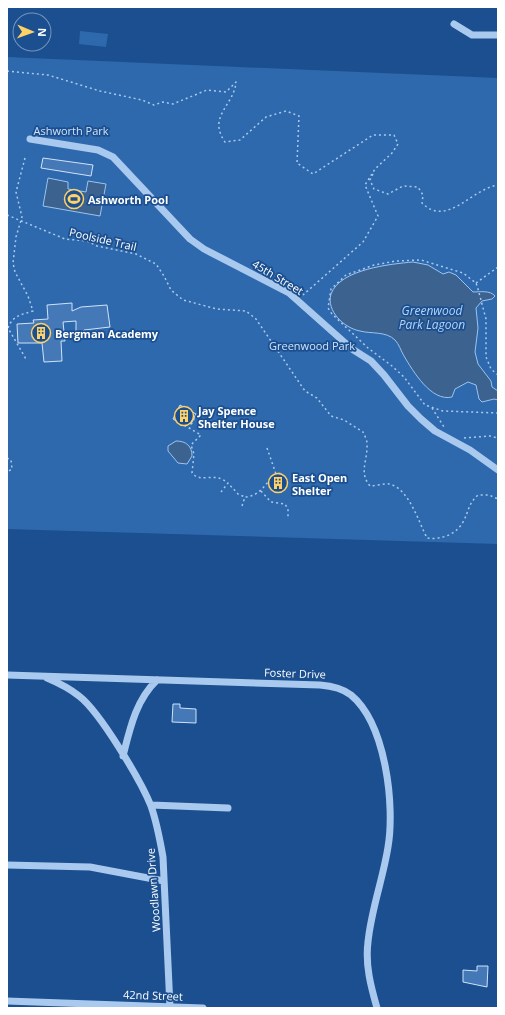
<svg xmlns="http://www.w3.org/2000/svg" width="505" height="1015" font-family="'Open Sans',sans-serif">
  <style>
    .green { fill: #2e69ad }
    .water { fill: #3c6290; stroke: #9cc4f0 }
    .building { fill: #4478b7; stroke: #cfe3fa }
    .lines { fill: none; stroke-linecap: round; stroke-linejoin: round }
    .path { stroke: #a9c9ee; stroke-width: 1.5; stroke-dasharray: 2 3; stroke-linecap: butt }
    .minor { stroke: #a9c9ee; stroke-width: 7 }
    .labels { text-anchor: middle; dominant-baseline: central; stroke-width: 3.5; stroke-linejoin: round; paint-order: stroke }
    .park-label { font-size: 11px; fill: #cfe3fa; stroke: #1b4f8f }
    .poi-label { font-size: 11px; font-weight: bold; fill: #fff; stroke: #1b4f8f; text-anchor: start }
    .street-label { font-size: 11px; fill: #fff; stroke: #1b4f8f }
    .water-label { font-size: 12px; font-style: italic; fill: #b5d3f5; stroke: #1b4f8f }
  </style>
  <rect width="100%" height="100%" fill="#1b4f8f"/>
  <path class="green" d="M80 31 108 34 106 47 79 44Z
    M7 57 498 78V544L7 529Z"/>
  <path class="water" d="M48 178 68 182V189L86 192 88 181 106 184 100 216 43 206Z
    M413 262 428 265 443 274 449 272 456 275 473 292C480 292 490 290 495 296L492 299 482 301 476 308 478 328 475 352 478 364 491 381 492 387 498 391V400L494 399 482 402 479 399 476 385 468 382 455 389 452 397C431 402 413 371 404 356 401 351 399 344 395 340 386 331 371 334 360 331 344 328 326 311 331 294 340 269 391 264 413 262Z
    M176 441C186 441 192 446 192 456L187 464 178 463 168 451V446Z"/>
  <path class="building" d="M43 158 93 165 91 176 41 168Z
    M72 303V311L81 307 107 305 110 327 84 330 83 332 76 333V321L63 322 65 341H61L62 361 44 362 42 343H18L17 324 34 323 33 320 48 319 47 305Z
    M180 405 196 414 191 424 181 419 180 423 173 419Z
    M281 477 285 484 274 489 271 482Z
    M173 704H180V708L196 709V723L172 722Z
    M477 966H488L487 987 463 982V970L477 971Z"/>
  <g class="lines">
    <path class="path" d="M7 71 48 75 100 91 142 100 154 105 163 102 173 104 207 90 226 92 236 82C234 106 207 116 225 142L240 140 266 117 286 111 299 116 297 163 313 174 373 135H394L398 144 392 153 375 169 365 185 378 216 363 242 303 295
      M25 158 16 192 22 217 16 237 13 263 15 272 28 296 33 311C21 315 13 315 8 328L26 359
      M373 174 370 180 374 189 388 194 403 186 418 187 423 195 422 203C447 228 471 189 498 185
      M7 215 65 239 87 241 97 246 136 254 156 264 164 276 171 290 183 300 217 309 246 311 256 319 305 391 317 398 331 416 344 420 363 432C365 436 368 442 367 447 367 462 359 473 370 486 376 486 384 483 389 484 409 488 419 523 427 538 440 540 456 535 463 522 469 511 468 504 478 495H489L498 499
      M476 283 498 267
      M498 375 491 369 486 357V319L478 289 476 283 463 273 421 260 396 261 374 265 346 275 331 289 328 308 332 314 368 348 392 366 404 377 425 405 443 411 498 413
      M432 408 444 427
      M180 423 201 435 191 445 194 454 192 473C201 484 214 471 228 483
      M189 429 197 413
      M464 438 490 436 498 438
      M267 448 276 474 281 473 285 481
      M7 458 11 460 12 469 7 472
      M261 491 271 502 285 504 288 509V519
      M221 492 228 483 238 494 245 497
      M242 506 245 497C261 496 265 483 276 474"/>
    <path class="minor" d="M454 24 472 35H498
      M30 139 98 150 113 157 190 239 204 249 289 293 352 349 371 361 384 375 408 406 421 419 435 431 470 450 498 470
      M7 675 320 685C332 686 342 688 351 695 386 724 395 806 388 847 383 879 371 910 368 942 365 965 371 987 377 1008
      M47 678C59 683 69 688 79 696 100 712 141 781 151 806 157 823 160 840 163 857L170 1007
      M123 756C130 728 136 700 157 680
      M151 805 228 808
      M7 865 90 867 164 881
      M7 1001 203 1008"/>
  </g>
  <defs>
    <g id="stadium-ring" transform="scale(1)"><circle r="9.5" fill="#1b4f8f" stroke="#ffd166" stroke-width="1.5"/><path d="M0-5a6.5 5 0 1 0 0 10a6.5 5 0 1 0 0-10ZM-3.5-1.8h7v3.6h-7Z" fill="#ffd166"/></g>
    <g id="building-ring" transform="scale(1)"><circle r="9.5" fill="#1b4f8f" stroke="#ffd166" stroke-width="1.5"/><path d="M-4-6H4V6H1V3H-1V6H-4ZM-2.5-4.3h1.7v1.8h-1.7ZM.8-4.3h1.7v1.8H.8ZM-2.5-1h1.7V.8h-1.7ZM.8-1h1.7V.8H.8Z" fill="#ffd166"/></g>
  </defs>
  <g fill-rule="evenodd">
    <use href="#stadium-ring" x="74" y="199"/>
    <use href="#building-ring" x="41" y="333"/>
    <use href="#building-ring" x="184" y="416"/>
    <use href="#building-ring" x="278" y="483"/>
  </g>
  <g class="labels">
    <g class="park-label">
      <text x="71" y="130">Ashworth Park</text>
      <text x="312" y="345">Greenwood Park</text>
    </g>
    <g class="poi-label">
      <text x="88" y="199">Ashworth Pool</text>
      <text x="55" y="333">Bergman Academy</text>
      <text x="198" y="410">Jay Spence<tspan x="198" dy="13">Shelter House</tspan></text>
      <text x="292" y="477">East Open<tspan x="292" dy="13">Shelter</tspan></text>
    </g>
    <g class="street-label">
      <text transform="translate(103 239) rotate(13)">Poolside Trail</text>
      <text transform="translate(278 277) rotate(31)">45th Street</text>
      <text transform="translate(295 673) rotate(2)">Foster Drive</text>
      <text transform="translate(153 890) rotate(-94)">Woodlawn Drive</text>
      <text transform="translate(153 995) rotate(2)">42nd Street</text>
    </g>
    <g class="water-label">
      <text x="432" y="310">Greenwood<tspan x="432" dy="14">Park Lagoon</tspan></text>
    </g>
  </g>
  <rect width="505" height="1015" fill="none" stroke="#ffffff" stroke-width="16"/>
  <g transform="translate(32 32) rotate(92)"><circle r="19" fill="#1b4f8f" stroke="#7695bc"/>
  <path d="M0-3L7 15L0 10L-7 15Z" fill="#ffd166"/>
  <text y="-6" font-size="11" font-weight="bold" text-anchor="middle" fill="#ffffff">N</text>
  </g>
</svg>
